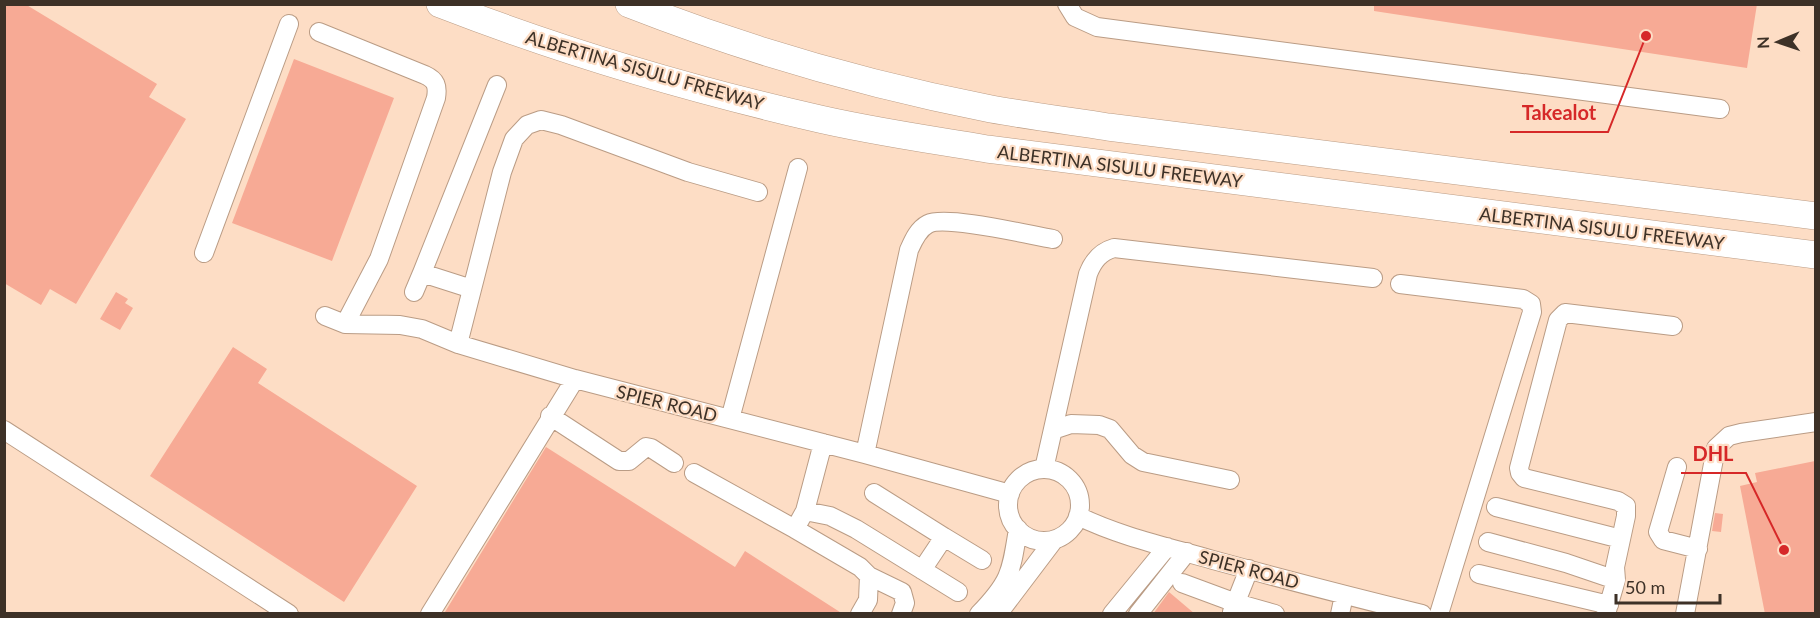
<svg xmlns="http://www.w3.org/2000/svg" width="1820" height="618" font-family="Lato,sans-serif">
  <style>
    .building { fill: #f7aa95 }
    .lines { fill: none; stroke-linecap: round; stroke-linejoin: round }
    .minor-casing { stroke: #ba9c85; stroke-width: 20 }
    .highway-casing { stroke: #ba9c85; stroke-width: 28 }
    .minor { stroke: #fff; stroke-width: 18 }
    .highway { stroke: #fff; stroke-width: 27 }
    .labels { text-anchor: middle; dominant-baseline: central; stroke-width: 4.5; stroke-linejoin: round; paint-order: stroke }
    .street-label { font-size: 18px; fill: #3d3127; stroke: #fdddc5 }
    .leader { fill: none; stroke: #d62828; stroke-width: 2 }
    .callout-dot { fill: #d62828; stroke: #fdddc5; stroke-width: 2 }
    .callout-label { font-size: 20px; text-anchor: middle; font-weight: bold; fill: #d62828; stroke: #fdddc5; stroke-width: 4.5; stroke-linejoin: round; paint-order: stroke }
  </style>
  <rect width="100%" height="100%" fill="#fdddc5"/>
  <path class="building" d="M4 4H25L157 84 149 97 186 119 76 304 50 289 41 305 4 283Z
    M1374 4H1757L1747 68 1374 11Z
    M294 59 394 98 332 261 232 223Z
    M116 292 128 299 125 303 133 308 120 330 100 319Z
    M233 347 267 369 258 383 417 486 344 602 150 476Z
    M546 447 735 567 745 551 843 614H447L445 612Z
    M1815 461V614H1765L1740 486 1757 482 1755 473Z
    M1715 513 1723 514 1721 532 1712 531Z
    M1169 592 1195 614H1153Z"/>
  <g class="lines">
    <g class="minor-casing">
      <path id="minor" d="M1067 4 1075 17 1097 27 1720 109
        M319 32 425 75C436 80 438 86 436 98L379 259 345 324
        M204 253 289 24
        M1400 284 1523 299 1531 304 1532 312 1439 614
        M472 289 422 273 497 85
        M414 292 422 273
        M325 316 345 324 400 325 422 329 458 344 575 379 865 454 1010 494
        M458 344 502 172 514 139 527 125 541 120 561 125 688 172 758 192
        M550 416 619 461H629L646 447 651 448 674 463
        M730 419 798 168
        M4 430 289 614
        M1053 430 1071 424 1099 425 1110 429 1132 455 1143 462 1230 480
        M823 443 805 511 795 529 860 567 869 576 868 600 860 614
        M865 454 909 250C913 241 918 229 928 224 946 215 1029 235 1053 239
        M1677 467 1658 532 1663 540 1698 549
        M1044 469 1088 274C1093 261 1100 252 1114 248L1373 278
        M1008 505a36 36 0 1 1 72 0a36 36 0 1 1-72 0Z
        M694 473 795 529
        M874 493 944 537
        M1496 507 1621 539
        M805 511 830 516 856 529 958 592
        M1078 516C1121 537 1168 547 1213 560 1283 579 1352 597 1422 614
        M1488 542 1566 563 1616 580
        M922 570 944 537 982 560
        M1479 574 1609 605
        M869 576 902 592 905 603 901 614
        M1182 583 1236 603 1275 614
        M1232 612 1249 569
        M430 614 575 379
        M979 614C1011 581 1011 572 1018 529
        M998 614 1054 540
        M1112 614 1167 547
        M1138 614 1187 552
        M1340 614 1344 595
        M1606 614 1616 580 1615 567 1626 516V506L1618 501 1524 478 1520 473 1519 468 1558 320 1565 313 1673 326
        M1685 614 1716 448 1729 436 1741 433 1816 422"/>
    </g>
    <g class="highway-casing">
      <path id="highway" d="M440 4C561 51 686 88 811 117 869 131 928 139 987 149L1816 255
        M629 4C744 49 869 85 991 109 1030 116 1069 121 1108 127L1816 216"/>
    </g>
    <use href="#minor" class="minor"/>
    <use href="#highway" class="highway"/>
  </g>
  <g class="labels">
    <g class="street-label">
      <text transform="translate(645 70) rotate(16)">ALBERTINA SISULU FREEWAY</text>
      <text transform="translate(1120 166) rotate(7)">ALBERTINA SISULU FREEWAY</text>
      <text transform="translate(1602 228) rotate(7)">ALBERTINA SISULU FREEWAY</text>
      <text transform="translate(667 403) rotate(14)">SPIER ROAD</text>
      <text transform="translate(1249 569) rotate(15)">SPIER ROAD</text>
    </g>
  </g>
  <path class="leader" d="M1646 36L1608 132H1510M1784 550L1746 473H1681"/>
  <g class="callout-dot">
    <circle cx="1646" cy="36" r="6"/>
    <circle cx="1784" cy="550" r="6"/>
  </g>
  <g class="callout-label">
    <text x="1559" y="120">Takealot</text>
    <text x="1713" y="461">DHL</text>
  </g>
  <rect width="1820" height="618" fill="none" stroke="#3d3127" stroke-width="12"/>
  <g transform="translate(1778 42) rotate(268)" stroke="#fdddc5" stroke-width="4.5" paint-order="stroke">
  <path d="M0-4.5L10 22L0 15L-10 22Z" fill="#3d3127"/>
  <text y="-9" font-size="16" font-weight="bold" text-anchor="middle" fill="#3d3127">N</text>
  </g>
  <path d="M1616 594v9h104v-9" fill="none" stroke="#3d3127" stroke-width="3"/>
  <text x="1625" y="594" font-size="18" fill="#3d3127" stroke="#fdddc5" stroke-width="4.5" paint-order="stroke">50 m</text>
</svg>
